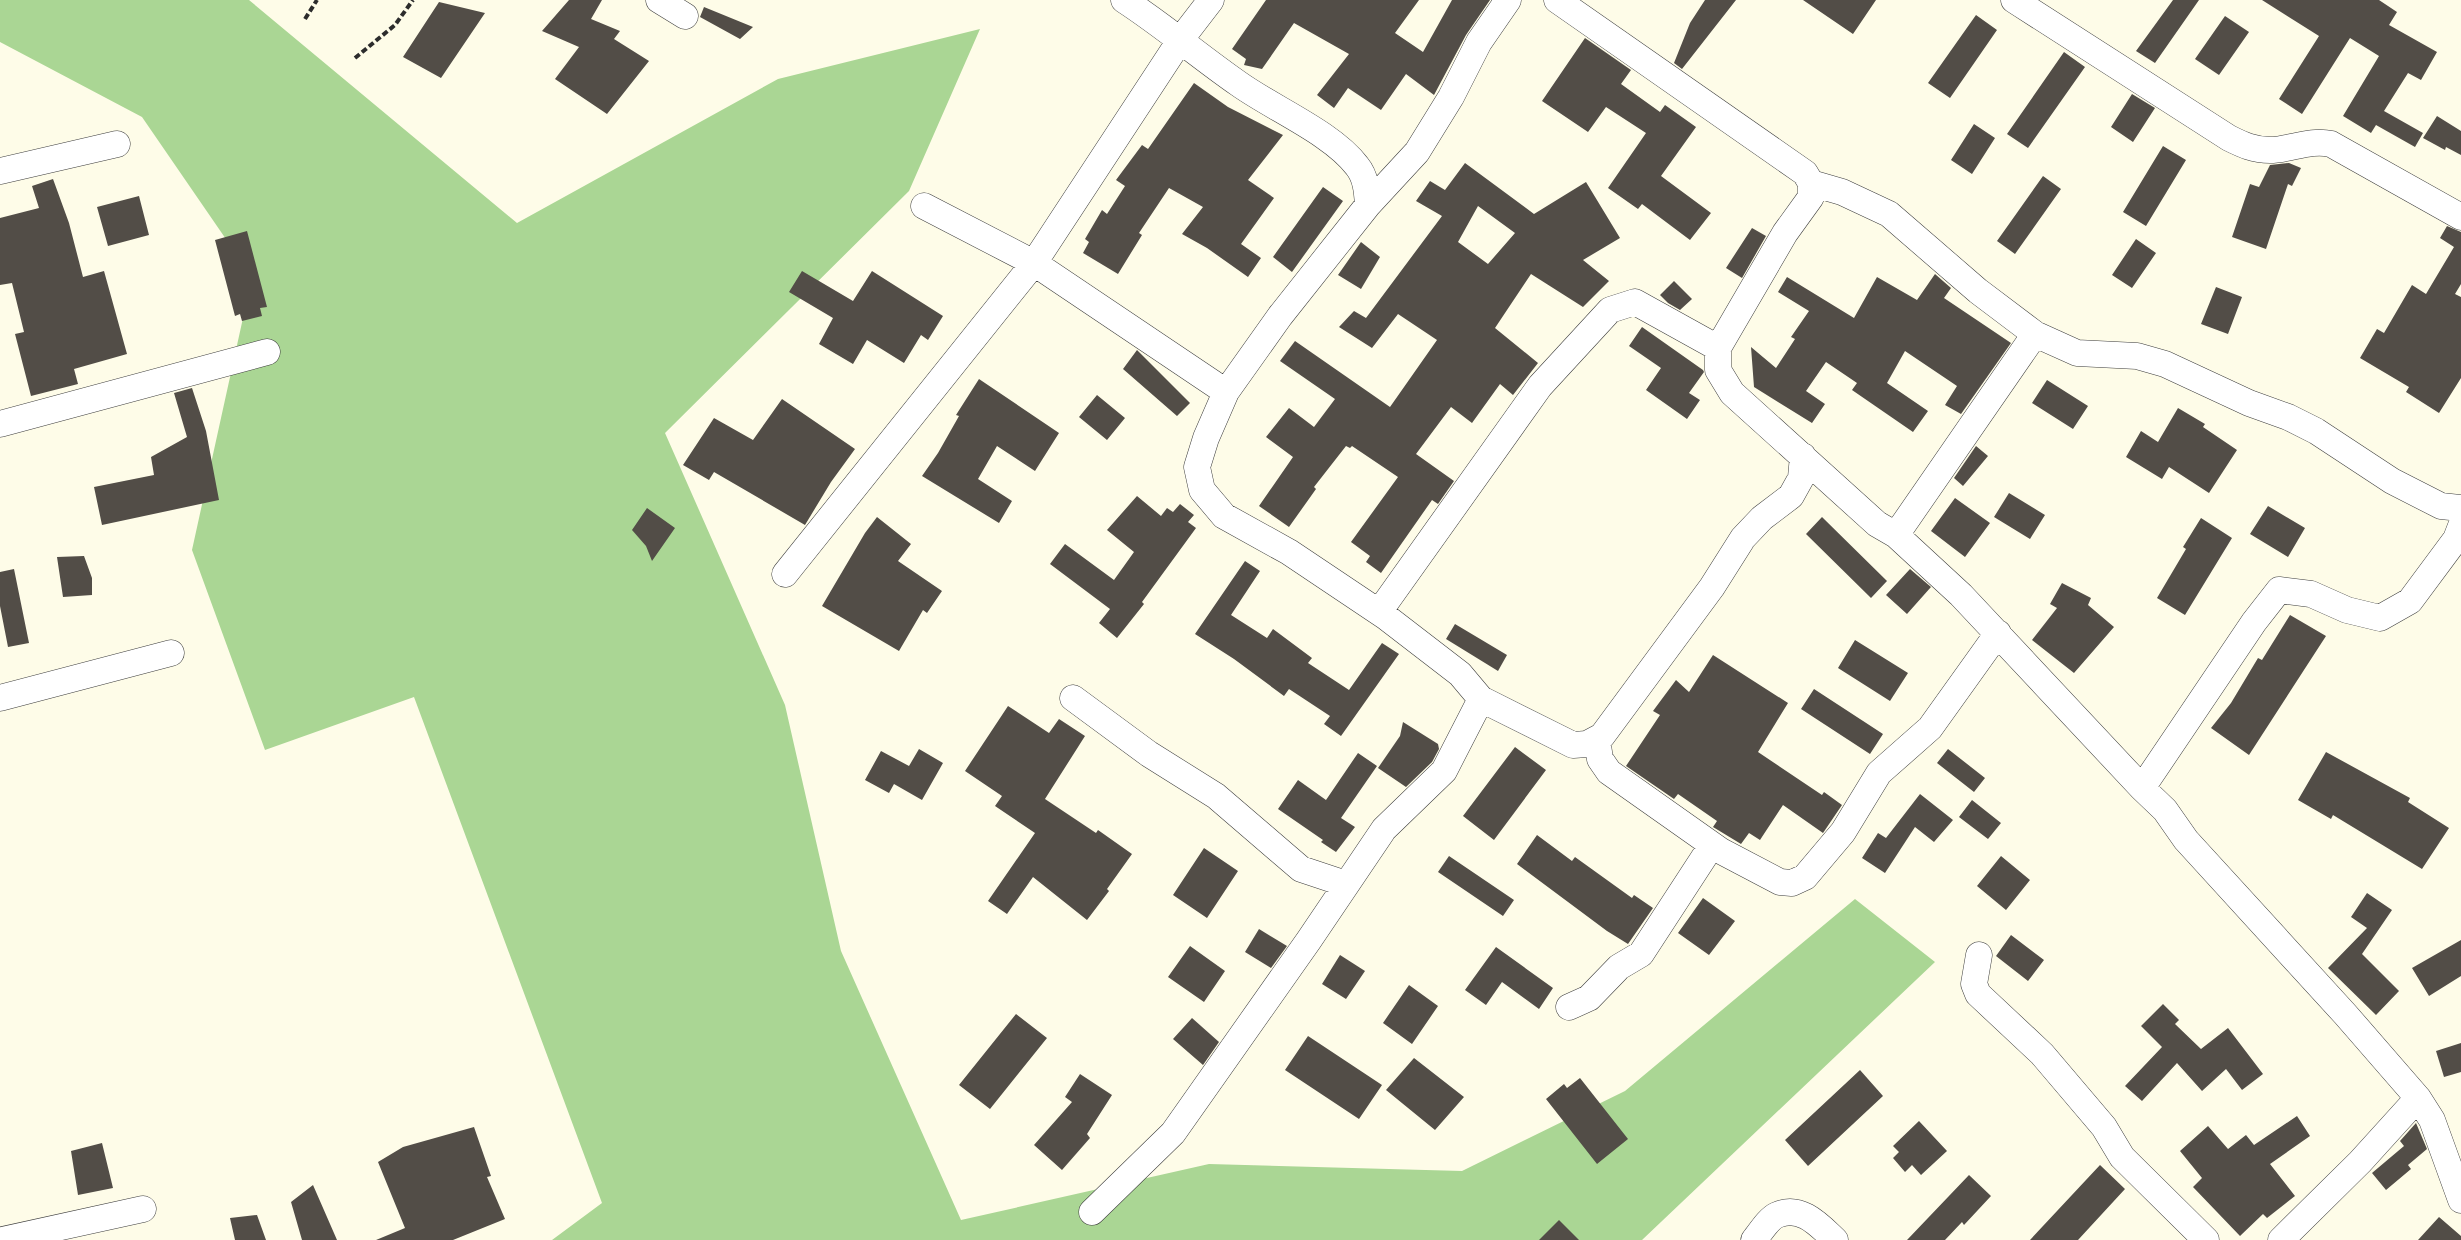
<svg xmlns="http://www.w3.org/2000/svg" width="2461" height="1240" font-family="Literata,serif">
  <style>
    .forest { fill: #aad694 }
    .building { fill: #524d47; fill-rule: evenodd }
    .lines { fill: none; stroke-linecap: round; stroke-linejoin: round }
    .minor-casing { stroke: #3d3d3d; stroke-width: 27 }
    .path { stroke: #2c2c2c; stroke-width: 4; stroke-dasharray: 6 3; stroke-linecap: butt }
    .minor { stroke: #fff; stroke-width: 26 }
  </style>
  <rect width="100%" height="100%" fill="#fefce8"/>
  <path class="forest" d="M0 0H249L517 223 778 79 980 29 909 191 665 433 785 705 841 951 961 1220 1209 1164 1462 1171 1625 1091 1855 899 1935 962 1642 1240H552L602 1203 414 697 265 750 192 550 252 277 142 117 0 42Z"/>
  <path class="building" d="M569 0H602L591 19 620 31 614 39 649 61 607 114 555 79 579 47 542 31Z
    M1266 0H1419L1395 33 1423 52 1452 0H1490L1466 35 1434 95 1406 74 1381 110 1348 88 1334 108 1317 95 1349 54 1294 23 1262 69 1244 65 1246 59 1232 49Z
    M1705 0H1736L1682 69 1674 63 1690 23Z
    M1803 0H1876L1853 34Z
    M2173 0H2199L2155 63 2136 51Z
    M2262 0H2379L2397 12 2389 25 2437 52 2421 80 2408 73 2384 111 2423 133 2415 147 2376 125 2371 133 2343 116 2379 56 2350 38 2302 114 2279 99 2319 36Z
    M439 2 485 13 441 78 403 57Z
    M704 7 753 27 740 39 700 17Z
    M1976 15 1997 30 1950 98 1928 83Z
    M2225 16 2249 32 2219 75 2195 59Z
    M1585 38 1631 70 1621 84 1660 112 1665 105 1696 127 1661 176 1711 213 1690 240 1642 204 1638 209 1608 188 1646 133 1606 107 1588 132 1542 101Z
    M2064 52 2085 67 2028 148 2007 134Z
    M1194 83 1228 107 1283 135 1248 180 1274 198 1241 244 1261 258 1248 277 1207 248 1182 234 1203 207 1169 188 1139 233 1142 235 1118 274 1083 253 1089 242 1085 239 1102 210 1107 214 1125 186 1116 180 1142 145 1148 149Z
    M2132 94 2155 108 2133 142 2111 127Z
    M2437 116 2461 131V155L2446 147 2445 150 2423 138Z
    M1974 124 1995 138 1972 174 1951 160Z
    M2163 146 2186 160 2146 226 2123 212Z
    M1465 163 1534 214 1586 182 1620 238 1583 260 1609 281 1583 307 1531 274 1495 328 1538 363 1513 395 1500 384 1472 423 1451 407 1416 454 1454 481 1438 504 1432 500 1381 573 1366 562 1370 556 1351 542 1398 477 1352 446 1350 448 1346 446 1314 487 1316 489 1289 527 1259 506 1293 457 1266 437 1289 408 1314 427 1335 399 1280 361 1295 341 1390 407 1437 340 1398 314 1372 348 1339 327 1354 311 1366 318 1442 216 1416 201 1430 181 1445 190ZM1478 206 1515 233 1488 264 1458 242Z
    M2289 163 2301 168 2292 186 2288 184 2266 249 2232 237 2250 184 2259 187 2270 165Z
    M2043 176 2061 189 2015 254 1997 241Z
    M53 179 69 223 83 277 104 271 127 354 74 369 78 384 31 396 15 334 24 332 12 283 0 285V218L39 208 32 186Z
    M1323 187 1343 201 1292 272 1273 257Z
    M139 196 149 235 108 246 97 207Z
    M2447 226 2461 232V284L2455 294 2461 297V378L2439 413 2406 392 2409 387 2360 358 2377 329 2384 333 2412 285 2426 294 2454 247 2440 238Z
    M1752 228 1766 236 1742 278 1726 268Z
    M247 231 267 307 260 308 262 316 242 321 240 314 235 316 215 240Z
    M2136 239 2156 253 2132 288 2112 275Z
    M1361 242 1380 257 1361 289 1338 275Z
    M802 271 853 301 872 271 943 316 928 340 921 335 904 363 867 340 853 364 819 344 833 318 789 292Z
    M1935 274 1951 288 1944 298 2011 343 1961 414 1945 405 1957 386 1905 351 1887 383 1928 411 1913 432 1852 390 1857 383 1826 362 1806 391 1825 404 1812 423 1754 387 1751 347 1776 368 1795 339 1791 337 1809 311 1778 292 1787 277 1854 318 1877 277 1917 300Z
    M1674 281 1692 299 1680 310 1668 303 1660 295Z
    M2216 287 2242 297 2228 334 2201 324Z
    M1642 327 1703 370 1704 372 1689 393 1700 400 1687 419 1646 390 1661 368 1629 346Z
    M1137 350 1190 403 1177 416 1123 369Z
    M979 379 1059 433 1035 471 997 446 978 479 1012 501 999 523 922 476 938 453 959 416 956 415Z
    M2047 380 2088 406 2073 429 2032 403Z
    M192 388 206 431 219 500 102 525 94 487 154 475 151 457 187 437 174 393Z
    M1097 395 1125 418 1107 440 1079 417Z
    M782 399 855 449 831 482 805 525 714 472 709 480 683 465 714 418 753 440Z
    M2178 408 2205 424 2203 427 2237 450 2209 493 2169 467 2162 479 2126 457 2141 431 2158 442Z
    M1976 446 1988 456 1963 486 1954 478Z
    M2009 493 2045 515 2030 539 1994 517Z
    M1137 496 1161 516 1167 508 1173 512 1180 504 1194 515 1188 522 1196 528 1142 602 1144 604 1117 638 1099 623 1110 609 1050 564 1065 544 1114 580 1134 552 1107 530Z
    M1955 498 1990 523 1965 557 1931 531Z
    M2268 506 2305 528 2288 557 2250 534Z
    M647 508 675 528 652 561 646 546 632 530Z
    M877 517 911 544 898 561 942 591 927 613 923 610 899 651 822 606 865 533Z
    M1822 517 1887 581 1871 598 1806 534Z
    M2201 518 2232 538 2185 615 2157 598 2186 549 2183 547Z
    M84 556 92 578V595L63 597 57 557Z
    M1245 561 1260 571 1231 615 1267 638 1273 629 1312 658 1308 663 1349 690 1382 643 1399 654 1341 736 1324 724 1330 716 1289 689 1284 696 1234 659 1195 634Z
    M14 569 29 643 8 647 0 606V572Z
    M1910 569 1931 587 1907 614 1886 595Z
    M2062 583 2091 598 2088 605 2114 627 2074 673 2032 640 2057 608 2050 604Z
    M2290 615 2326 636 2249 755 2211 728 2231 703 2258 658 2262 660Z
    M1455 624 1507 655 1498 671 1446 639Z
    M1855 640 1908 673 1890 701 1838 668Z
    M1713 655 1788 703 1758 752 1822 795 1824 792 1842 805 1823 833 1783 805 1760 840 1749 833 1741 844 1713 827 1717 821 1678 794 1674 799 1626 766 1660 715 1653 711 1676 680 1689 692Z
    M1814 689 1883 734 1870 754 1801 709Z
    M1008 706 1049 733 1059 719 1085 736 1045 799 1096 833 1098 830 1132 854 1107 889 1109 891 1087 920 1033 877 1007 914 988 901 1035 833 995 806 1002 796 965 771Z
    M1403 722 1438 744 1439 749 1432 762 1406 787 1378 768 1400 736Z
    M1515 747 1546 770 1494 840 1463 816Z
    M919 749 943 763 922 800 894 784 889 793 865 780 881 751 909 766Z
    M1948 749 1985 778 1974 792 1937 763Z
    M2326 752 2410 798 2408 802 2449 828 2422 869 2333 815 2331 819 2298 800Z
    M1358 753 1377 766 1341 818 1355 827 1336 852 1321 842 1323 840 1278 809 1298 780 1326 800Z
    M1920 794 1953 820 1934 842 1915 827 1885 873 1862 858 1878 833 1886 838Z
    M1972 800 2001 823 1988 839 1959 817Z
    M1537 835 1572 861 1575 857 1632 898 1634 895 1653 908 1628 944 1607 931 1517 864Z
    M1204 848 1238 871 1207 918 1173 895Z
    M1449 856 1514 900 1503 916 1438 872Z
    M2001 856 2030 880 2006 910 1977 886Z
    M2367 893 2392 910 2362 954 2399 991 2376 1015 2328 968 2367 928 2351 917Z
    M1703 898 1735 921 1709 955 1678 933Z
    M1259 929 1287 946 1271 968 1245 952Z
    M2011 935 2044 960 2028 981 1996 956Z
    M2461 940V976L2429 996 2412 968Z
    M1190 946 1225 971 1204 1002 1168 977Z
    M1496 947 1553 988 1539 1009 1502 982 1486 1005 1465 990Z
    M1340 955 1365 971 1346 999 1322 984Z
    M1409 985 1438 1006 1412 1044 1383 1023Z
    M2163 1004 2179 1020 2175 1024 2201 1049 2228 1028 2263 1074 2242 1090 2226 1069 2202 1091 2177 1063 2142 1101 2125 1086 2162 1047 2141 1026Z
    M1016 1014 1047 1038 990 1109 959 1085Z
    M1192 1018 1219 1042 1203 1065 1173 1039Z
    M1308 1036 1382 1085 1359 1119 1285 1070Z
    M2461 1043V1072L2444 1077 2436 1051Z
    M1414 1058 1464 1097 1435 1130 1386 1090Z
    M1860 1070 1883 1096 1808 1166 1785 1140Z
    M1080 1074 1112 1095 1087 1134 1090 1138 1062 1170 1034 1145 1072 1102 1065 1097Z
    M1580 1078 1628 1139 1597 1164 1546 1099 1564 1084 1567 1088Z
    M2297 1116 2310 1136 2270 1164 2295 1196 2267 1218 2263 1214 2240 1236 2193 1187 2202 1178 2180 1151 2208 1126 2228 1149 2246 1135 2254 1145Z
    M1919 1121 1947 1151 1921 1175 1912 1165 1905 1172 1893 1158 1899 1152 1893 1146Z
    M2416 1123 2427 1149 2408 1165 2411 1169 2386 1190 2372 1173 2404 1146 2400 1141Z
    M474 1127 491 1176 487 1177 505 1219 453 1240H376L405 1228 378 1162 403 1147Z
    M102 1143 113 1188 78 1195 71 1151Z
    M2100 1165 2125 1189 2078 1240H2030Z
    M1969 1175 1991 1196 1964 1225 1962 1222 1945 1240H1907Z
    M313 1185 337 1240H302L291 1202Z
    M257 1215 266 1240H235L230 1218Z
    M2439 1217 2461 1236V1240H2418Z
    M1559 1220 1579 1240H1539Z"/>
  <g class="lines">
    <g class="minor-casing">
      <path id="minor" d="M659 0 685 16
        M1124 0C1164 26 1200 57 1239 84 1274 109 1332 133 1357 166 1366 177 1367 191 1368 205
        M1508 0 1479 42 1451 97 1417 152 1368 205 1280 316 1226 392 1206 438 1197 467 1202 490 1224 516 1289 552 1386 617 1460 674 1481 699 1573 745 1587 744 1602 736 1712 587 1743 538 1762 518 1791 496 1801 478 1803 456
        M1557 0 1805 173 1811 183V197L1785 233 1718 348V370L1732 393 1877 524 1896 535 1961 595 2142 788 2165 810 2186 840 2345 1014 2418 1098 2432 1120 2461 1200
        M2014 0 2229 138C2243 145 2254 150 2270 150 2290 150 2310 139 2331 144L2461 217
        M0 171 117 144
        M1811 183 1842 192 1889 214 1978 291 2035 334 2077 353 2137 356 2165 364 2249 403 2288 417 2316 431 2392 481 2441 506 2461 508
        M924 206 1034 263 1226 392
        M0 424 267 352
        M1896 535 2035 334
        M785 574 1034 263 1181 39 1211 0
        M1379 612 1540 386 1610 310 1635 302 1718 348
        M0 698 171 653
        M1073 698 1149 754 1216 796 1301 869 1346 884
        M1597 739 1600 759 1609 772 1721 851 1780 882 1792 883 1805 877 1843 832 1879 773 1930 728 1998 633
        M2142 788 2254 622 2279 590 2311 594 2347 610 2380 618 2410 601 2456 539 2461 526
        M1979 955 1974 984 1978 994 2042 1054 2104 1127 2122 1157 2206 1240
        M1569 1007 1589 998 1619 967 1641 954 1712 845
        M1092 1212 1173 1133 1309 940 1384 829 1444 771 1481 699
        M2 1240 143 1209
        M1754 1240C1760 1233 1768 1219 1777 1215 1801 1204 1820 1226 1835 1240
        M2281 1240 2360 1162 2418 1098"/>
    </g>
    <path class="path" d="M305 19 317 0
      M355 58 395 25 413 0"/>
    <use href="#minor" class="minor"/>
  </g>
</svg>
